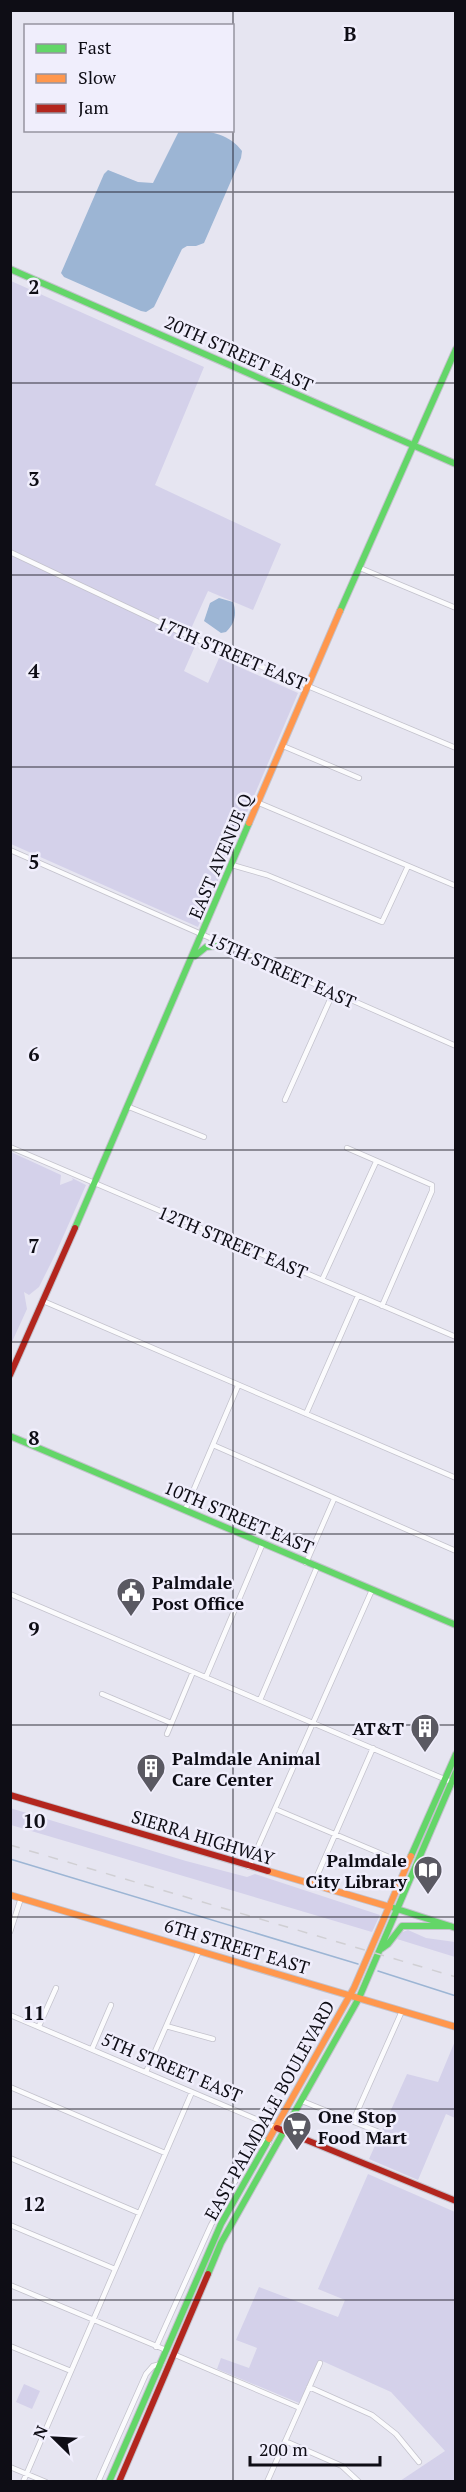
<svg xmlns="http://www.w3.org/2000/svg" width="466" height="2492" font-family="'PT Serif',serif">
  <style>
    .green { fill: #d4d1ea }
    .water { fill: #9cb5d4 }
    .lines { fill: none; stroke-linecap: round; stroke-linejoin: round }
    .stream { stroke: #9cb5d4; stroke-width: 1.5 }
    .street-casing { stroke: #c3c2cc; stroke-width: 6 }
    .fast-casing { stroke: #c3c2cc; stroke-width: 8 }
    .slow-casing { stroke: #c3c2cc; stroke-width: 8 }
    .jam-casing { stroke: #c3c2cc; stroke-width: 8 }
    .street { stroke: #fbfbfd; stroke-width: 4.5 }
    .fast { stroke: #63d668; stroke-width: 6 }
    .slow { stroke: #ff974d; stroke-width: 6 }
    .jam { stroke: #b3261e; stroke-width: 6 }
    .rail { stroke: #d0cfd3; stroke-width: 1.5; stroke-dasharray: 10 10; stroke-linecap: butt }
    .grid { fill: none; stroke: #0e0d15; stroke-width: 1.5; stroke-opacity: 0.55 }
    .labels { text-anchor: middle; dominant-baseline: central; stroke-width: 5; stroke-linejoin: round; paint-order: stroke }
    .street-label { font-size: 18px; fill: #0e0d15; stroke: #f0eefc }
    .poi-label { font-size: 18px; font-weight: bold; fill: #0e0d15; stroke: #f0eefc; text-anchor: start }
    .grid-label { font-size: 20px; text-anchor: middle; font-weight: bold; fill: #0e0d15; stroke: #f0eefc; stroke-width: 5; stroke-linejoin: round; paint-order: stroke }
  </style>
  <rect width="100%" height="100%" fill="#e6e5f1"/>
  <path class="green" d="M11 281 204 367 155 485 281 544 253 610 208 591 185 642 195 646 184 671 208 683 219 658 298 693 198 927 11 844Z
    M11 1152 61 1175 60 1185 73 1180 72 1178 86 1185 55 1255 39 1287 29 1295 24 1292 27 1309 11 1344Z
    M10 1808 186 1861 247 1877 255 1874 380 1915 372 1932 11 1825Z
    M408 1930 426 1938 455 1942V1957L397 1939 400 1933Z
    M455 2041V2118L446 2114 418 2180 369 2159 407 2074 438 2082Z
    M368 2174 455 2212V2481H400L445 2451 391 2392 320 2360 299 2403 217 2369 221 2358 249 2368 257 2348 236 2340 259 2287 338 2317 345 2300 318 2289Z
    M24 2384 40 2391 32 2409 16 2402Z"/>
  <path class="water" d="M179 131C201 129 228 131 242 151L241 158 204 243 196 246H187L182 249 154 307 146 312 141 311 64 277 61 273 104 174 108 170 138 182 153 183Z
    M219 598 233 602C237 613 235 624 226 632L221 633 204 621 210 603Z"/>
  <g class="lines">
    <path class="stream" d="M10 1859 358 1964
      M378 1971 456 1996"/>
    <g class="street-casing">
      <path id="street" d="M10 552 186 635 456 748
        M360 568 456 608
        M283 746 359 778
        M259 803 456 886
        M10 850 456 1046
        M232 865 267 875 382 922 408 866
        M285 1100 333 993
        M129 1107 204 1137
        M10 1147 456 1337
        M347 1148 432 1185V1191L382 1306
        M322 1280 376 1162
        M43 1301 456 1478
        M306 1414 358 1296
        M213 1445 456 1551
        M185 1510 238 1386
        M306 1563 334 1499
        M10 1594 456 1784
        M206 1677 263 1543
        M102 1694 171 1723
        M260 1700 317 1567
        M167 1734 193 1672
        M275 1809 408 1865
        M249 1867 372 1590
        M313 1885 373 1748
        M10 1932 21 1898
        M10 2015 277 2128
        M39 2026 56 1988
        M166 2026 213 2039
        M92 2049 111 2005
        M146 2072 199 1951
        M10 2087 165 2153
        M302 2101 379 2132
        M353 2121 402 2011
        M10 2158 139 2213
        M10 2225 115 2269
        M10 2285 166 2350
        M10 2346 71 2371
        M156 2347 211 2225 252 2151 264 2141 269 2142
        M173 2354 300 2408
        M309 2387 372 2415 396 2434 419 2462
        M285 2441 342 2466 359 2482
        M10 2467 46 2482
        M23 2482 192 2092
        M98 2482 146 2374 153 2366 161 2364
        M267 2482 320 2363"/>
    </g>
    <g class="fast-casing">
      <path id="fast" d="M10 269 456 464
        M340 611 456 349
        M195 956 206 947 223 945
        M75 1228 249 823
        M10 1436 456 1625
        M411 1856 456 1754
        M394 1908 456 1928
        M381 1949 388 1944 402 1926H450
        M208 2274 221 2243 359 1998 456 1772
        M109 2482 221 2224 269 2139"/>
    </g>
    <g class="slow-casing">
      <path id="slow" d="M249 823 340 611
        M268 1871 390 1907
        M10 1895 456 2027
        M269 2139 354 1988 411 1856"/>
    </g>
    <g class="jam-casing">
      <path id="jam" d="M10 1375 75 1228
        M10 1795 268 1871
        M277 2128 456 2201
        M119 2482 208 2274"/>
    </g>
    <use href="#street" class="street"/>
    <use href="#fast" class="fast"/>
    <use href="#slow" class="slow"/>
    <use href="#jam" class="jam"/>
    <path class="rail" d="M10 1845 456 1977"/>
  </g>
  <path class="grid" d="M233 10V2482M10 192H456M10 383H456M10 575H456M10 767H456M10 958H456M10 1150H456M10 1342H456M10 1534H456M10 1725H456M10 1917H456M10 2109H456M10 2300H456"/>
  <defs>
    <g id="civic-pin" transform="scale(1.5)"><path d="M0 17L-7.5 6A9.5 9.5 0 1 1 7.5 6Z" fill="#5a5962" stroke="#f0eefc"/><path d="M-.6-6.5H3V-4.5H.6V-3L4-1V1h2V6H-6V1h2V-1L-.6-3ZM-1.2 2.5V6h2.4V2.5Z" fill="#fff"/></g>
    <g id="building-pin" transform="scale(1.5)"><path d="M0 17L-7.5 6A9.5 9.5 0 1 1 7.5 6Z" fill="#5a5962" stroke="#f0eefc"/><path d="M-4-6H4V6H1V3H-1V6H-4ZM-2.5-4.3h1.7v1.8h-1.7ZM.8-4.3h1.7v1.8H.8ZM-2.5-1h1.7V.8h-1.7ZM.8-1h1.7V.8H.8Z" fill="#fff"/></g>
    <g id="library-pin" transform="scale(1.5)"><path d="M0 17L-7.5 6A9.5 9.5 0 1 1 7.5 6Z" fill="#5a5962" stroke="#f0eefc"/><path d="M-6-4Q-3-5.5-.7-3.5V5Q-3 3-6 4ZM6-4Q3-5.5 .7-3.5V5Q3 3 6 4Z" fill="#fff"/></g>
    <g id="supermarket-pin" transform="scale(1.5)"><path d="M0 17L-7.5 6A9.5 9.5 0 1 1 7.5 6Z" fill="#5a5962" stroke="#f0eefc"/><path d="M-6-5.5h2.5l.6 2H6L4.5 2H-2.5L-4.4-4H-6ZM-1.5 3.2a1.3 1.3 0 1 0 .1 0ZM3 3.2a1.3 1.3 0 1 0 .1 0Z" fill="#fff"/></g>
  </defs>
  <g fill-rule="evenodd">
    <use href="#civic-pin" x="131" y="1592"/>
    <use href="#building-pin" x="425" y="1728"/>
    <use href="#building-pin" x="151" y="1768"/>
    <use href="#library-pin" x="428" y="1870"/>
    <use href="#supermarket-pin" x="297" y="2126"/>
  </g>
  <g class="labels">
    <g class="street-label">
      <text transform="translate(239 353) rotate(24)">20TH STREET EAST</text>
      <text transform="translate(232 653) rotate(23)">17TH STREET EAST</text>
      <text transform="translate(220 856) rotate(-67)">EAST AVENUE Q</text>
      <text transform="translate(282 970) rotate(24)">15TH STREET EAST</text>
      <text transform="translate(233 1242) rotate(23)">12TH STREET EAST</text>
      <text transform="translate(239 1517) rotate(23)">10TH STREET EAST</text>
      <text transform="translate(203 1837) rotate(17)">SIERRA HIGHWAY</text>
      <text transform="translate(237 1946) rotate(17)">6TH STREET EAST</text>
      <text transform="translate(172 2067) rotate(23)">5TH STREET EAST</text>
      <text transform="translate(269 2110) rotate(-61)">EAST PALMDALE BOULEVARD</text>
    </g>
    <g class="poi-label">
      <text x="152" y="1582">Palmdale<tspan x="152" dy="21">Post Office</tspan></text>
      <text x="404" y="1728" text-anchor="end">AT&amp;T</text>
      <text x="172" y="1758">Palmdale Animal<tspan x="172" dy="21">Care Center</tspan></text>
      <text x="407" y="1860" text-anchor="end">Palmdale<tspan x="407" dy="21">City Library</tspan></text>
      <text x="318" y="2116">One Stop<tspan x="318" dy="21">Food Mart</tspan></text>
    </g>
  </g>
  <g class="grid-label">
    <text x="350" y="41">B</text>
    <text x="34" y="294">2</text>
    <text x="34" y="486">3</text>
    <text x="34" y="678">4</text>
    <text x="34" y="869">5</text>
    <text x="34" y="1061">6</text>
    <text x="34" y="1253">7</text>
    <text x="34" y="1445">8</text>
    <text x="34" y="1636">9</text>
    <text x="34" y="1828">10</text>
    <text x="34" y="2020">11</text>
    <text x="34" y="2211">12</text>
  </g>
  <rect width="466" height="2492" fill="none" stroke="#0e0d15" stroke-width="24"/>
  <rect x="24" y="24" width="210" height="108" fill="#f0eefc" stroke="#9694a0" stroke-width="1.5"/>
  <rect x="36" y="44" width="30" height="9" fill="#63d668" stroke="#9694a0" stroke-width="1.5"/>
  <text x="78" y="54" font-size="18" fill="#0e0d15">Fast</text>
  <rect x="36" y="74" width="30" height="9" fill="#ff974d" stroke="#9694a0" stroke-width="1.5"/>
  <text x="78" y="84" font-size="18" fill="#0e0d15">Slow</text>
  <rect x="36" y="104" width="30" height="9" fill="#b3261e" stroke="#9694a0" stroke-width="1.5"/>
  <text x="78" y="114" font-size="18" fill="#0e0d15">Jam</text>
  <g transform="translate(54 2438) rotate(294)" stroke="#f0eefc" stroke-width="4.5" paint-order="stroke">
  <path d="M0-4.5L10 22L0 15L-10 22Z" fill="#0e0d15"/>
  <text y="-9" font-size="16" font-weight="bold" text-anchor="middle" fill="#0e0d15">N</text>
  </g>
  <path d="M250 2456v9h130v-9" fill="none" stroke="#0e0d15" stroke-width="3"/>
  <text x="259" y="2456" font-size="18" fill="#0e0d15" stroke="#f0eefc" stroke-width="4.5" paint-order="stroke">200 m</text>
</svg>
